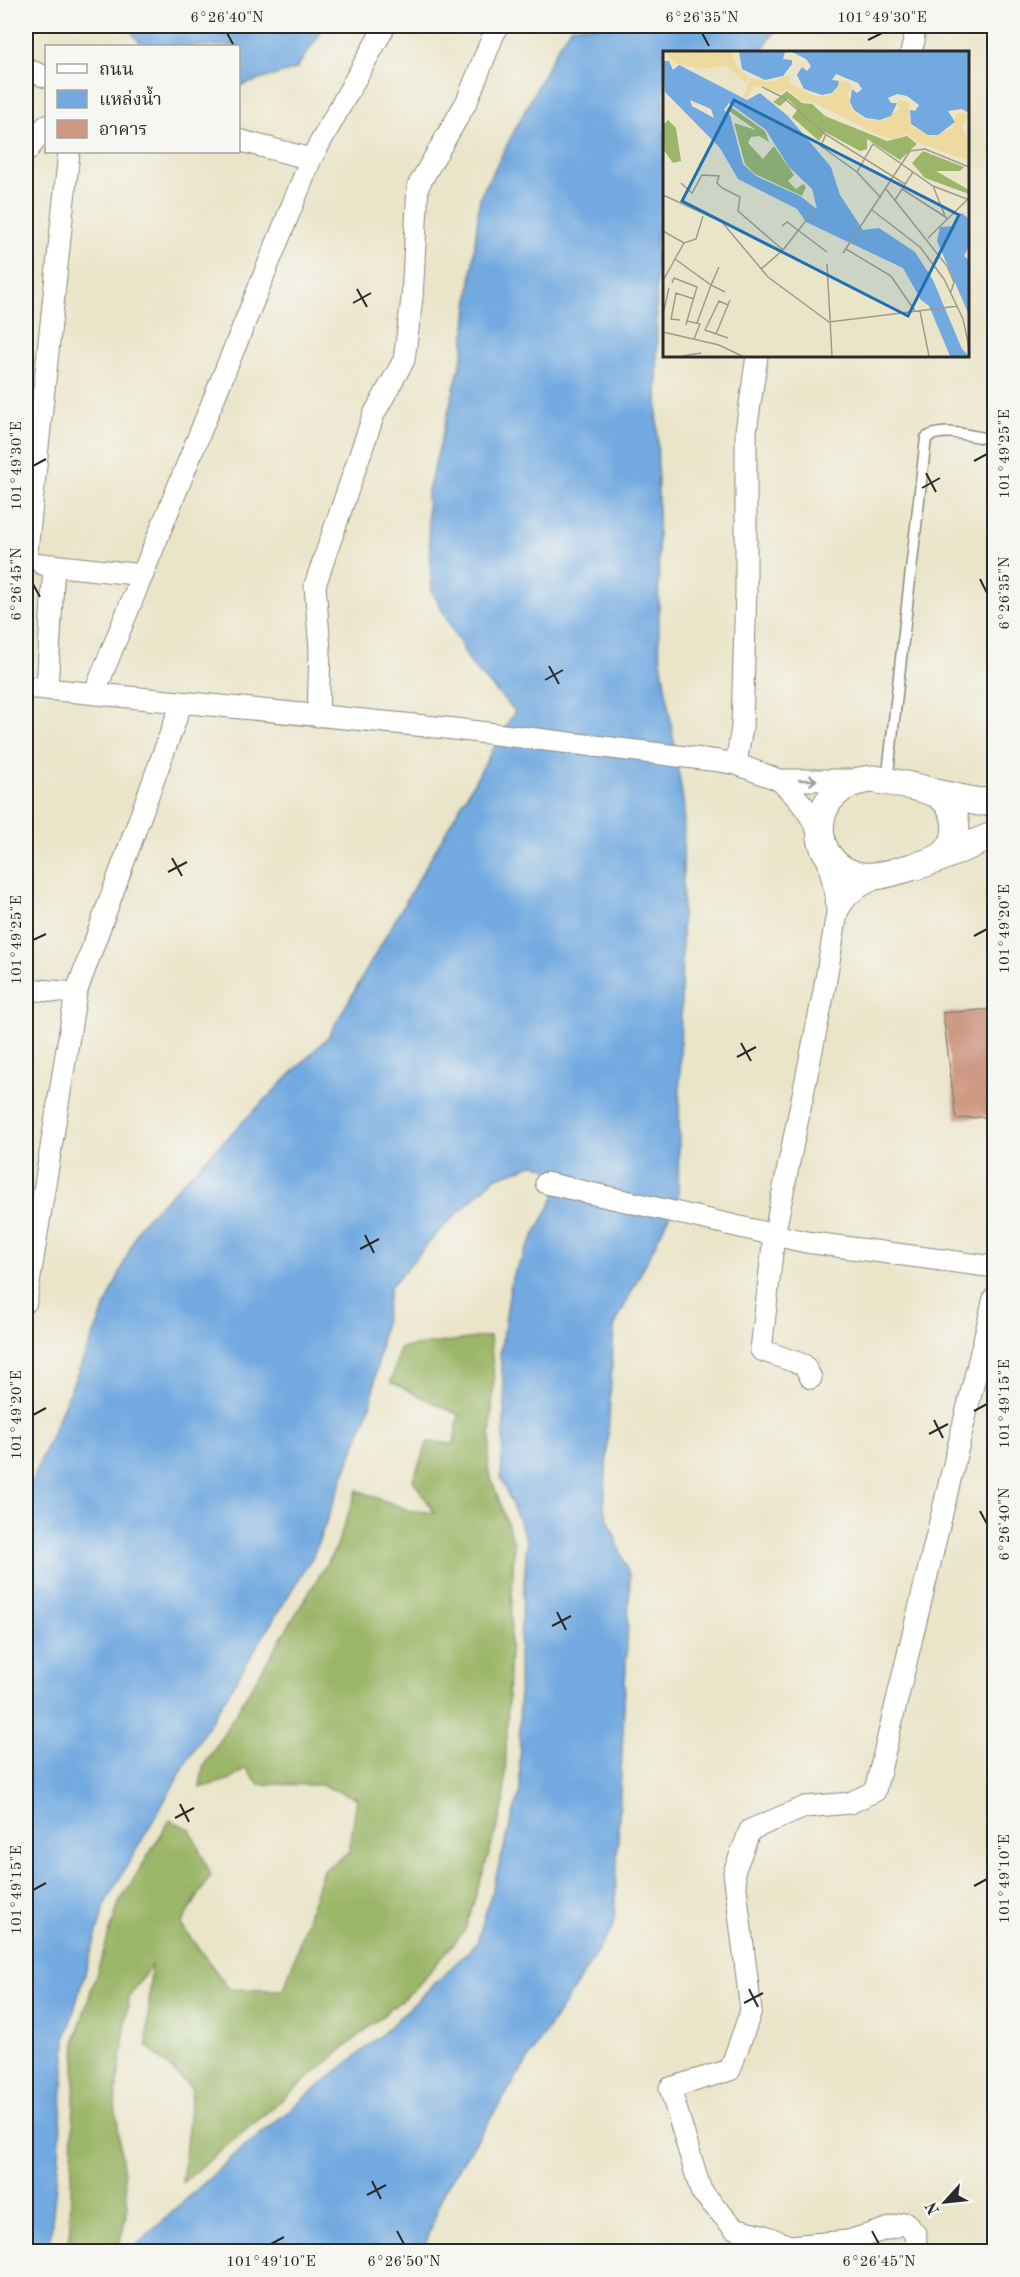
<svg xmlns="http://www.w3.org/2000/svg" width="1020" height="2277" font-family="'Old Standard TT','Noto Serif Thai',serif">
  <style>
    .forest { fill: #9bb668; stroke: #63704a; stroke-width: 1.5 }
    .water { fill: #71a9e0; stroke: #4e6a86; stroke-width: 1.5 }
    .building { fill: #ce9781 }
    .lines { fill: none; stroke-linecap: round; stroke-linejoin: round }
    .service-casing { stroke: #8a887a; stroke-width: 13 }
    .minor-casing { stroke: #8a887a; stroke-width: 23 }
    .tertiary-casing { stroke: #8a887a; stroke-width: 29 }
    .service { stroke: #fff; stroke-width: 10 }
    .minor { stroke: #fff; stroke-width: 21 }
    .tertiary { stroke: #fff; stroke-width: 27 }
    .oneway { stroke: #a0a0a0 }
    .ticks { fill: none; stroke: #2b2b2b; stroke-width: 2 }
    .inset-road { fill: none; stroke: #9e9b8a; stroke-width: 1.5 }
    .view { fill: #1f6fb2; fill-opacity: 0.15; stroke: #1f6fb2; stroke-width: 3 }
    .inset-edge { fill: none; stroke: #2b2b2b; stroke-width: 3 }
    .neatline { fill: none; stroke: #2b2b2b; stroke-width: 2 }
    .ticks-label { font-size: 15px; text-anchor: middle; fill: #2b2b2b }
  </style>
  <rect width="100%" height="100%" fill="#f6f6f2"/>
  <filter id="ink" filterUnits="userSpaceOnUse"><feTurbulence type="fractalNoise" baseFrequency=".0167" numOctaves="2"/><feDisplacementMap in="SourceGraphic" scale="12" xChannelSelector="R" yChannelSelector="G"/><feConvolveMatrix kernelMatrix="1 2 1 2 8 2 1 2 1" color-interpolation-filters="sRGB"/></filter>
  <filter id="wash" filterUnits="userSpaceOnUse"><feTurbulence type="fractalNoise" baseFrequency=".008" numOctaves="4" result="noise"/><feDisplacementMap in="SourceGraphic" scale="24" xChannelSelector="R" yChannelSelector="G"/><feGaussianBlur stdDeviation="1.35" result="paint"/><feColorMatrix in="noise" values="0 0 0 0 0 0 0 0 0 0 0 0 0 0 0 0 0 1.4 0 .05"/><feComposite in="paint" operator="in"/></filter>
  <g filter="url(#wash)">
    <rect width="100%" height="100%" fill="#eae5c9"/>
    <path class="forest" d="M490 1336 494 1377 488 1469 514 1543 504 1805 465 1930 416 1988 182 2183 192 2089 147 2046 151 1965 129 1997 115 2103 128 2206 118 2251H69L76 2038 119 1903 170 1820 190 1829 211 1875 181 1925 229 1989 284 1990 323 1870 349 1853 357 1798 321 1785 258 1784 246 1768 231 1779 200 1788 203 1767 336 1548 357 1490 408 1510 435 1513 413 1480 428 1442 454 1444 459 1415 391 1382 400 1348Z"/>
    <path class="water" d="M128 26H325L296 69 239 86 238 46H142Z
      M572 26H781L769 39 761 52H664V218L656 233 659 647 684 807 678 1198 614 1327 604 1508 630 1577 614 1926 444 2191 423 2251H135L137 2245 231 2158 379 2037 477 1943 520 1791 519 1656 527 1541 501 1478 505 1397 500 1355 512 1277 554 1198 560 1174 535 1164 495 1178 442 1228 390 1287 371 1404 313 1556 207 1727 106 1902 66 2037 59 2156 49 2251 26 2252V1495L140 1225 328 1037 515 711 471 664 432 591 427 495 463 354 480 197 558 47Z"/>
    <g id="blocks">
      <path class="building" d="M994 1009V1116L956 1119 943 1013Z"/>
    </g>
  </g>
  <g filter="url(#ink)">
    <use href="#blocks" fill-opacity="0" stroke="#8a887a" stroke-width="1.5"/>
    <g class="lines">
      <g class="service-casing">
        <path id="service" d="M887 782 926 438C944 426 975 437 994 440"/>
      </g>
      <g class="minor-casing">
        <path id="minor" d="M911 52 914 41 912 26
          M26 69 46 77
          M238 140 311 159
          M26 152 46 126
          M26 561 69 152
          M42 564 143 575
          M26 687 446 728 719 761 736 764 779 780
          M47 689 54 565
          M94 694 311 159 385 26
          M318 716 320 650 315 585 374 414 404 360 412 299 418 186 467 101 497 26
          M736 764 742 727 746 588V431L757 356
          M821 837C810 812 799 798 779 780H859
          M826 852 836 895 837 913C845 893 862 885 880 876
          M26 989 76 993
          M546 1183 806 1242 994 1267
          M26 1302 76 993 182 702
          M811 1378 804 1365 761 1350 774 1236 824 991 837 913
          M915 2252 916 2235 906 2223 848 2241 789 2246 765 2236 734 2228 701 2191 670 2088 730 2070 751 2011 734 1872 750 1830 805 1807 850 1803 875 1791 994 1298"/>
      </g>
      <g class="tertiary-casing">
        <path id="tertiary" d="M874 779C892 783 921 786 937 794 959 807 963 840 942 856 933 862 922 864 912 867 896 871 879 878 862 876 805 868 804 782 874 779Z
          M935 793 979 802 994 801
          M938 859 994 835"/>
      </g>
      <use href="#service" class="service"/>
      <use href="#minor" class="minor"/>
      <use href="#tertiary" class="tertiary"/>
    </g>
    <defs><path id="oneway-shaft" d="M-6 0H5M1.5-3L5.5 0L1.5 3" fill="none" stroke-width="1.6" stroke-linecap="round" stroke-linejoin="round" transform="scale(1.5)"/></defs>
    <use class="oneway" href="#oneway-shaft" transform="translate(808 780)"/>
  </g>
  <path class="ticks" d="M227 33 234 46M702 33 709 46M868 40 882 33M357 289 367 307M353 303 371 293M974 461 987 454M33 466 46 459M926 473 936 492M922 488 940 478M980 579 987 593M33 584 40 597M549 666 559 684M545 680 563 670M172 858 182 876M168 872 187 862M974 936 987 929M33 940 46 934M741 1043 751 1061M737 1057 756 1047M365 1235 374 1253M360 1249 379 1239M974 1411 987 1404M33 1415 46 1408M934 1420 943 1438M929 1434 948 1424M980 1511 987 1524M557 1612 566 1630M552 1626 571 1616M180 1804 189 1822M175 1818 194 1808M974 1886 987 1879M33 1890 46 1883M749 1989 758 2007M744 2003 763 1993M372 2181 381 2199M367 2195 386 2185M397 2231 404 2244M872 2231 879 2244M271 2244 284 2237"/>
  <g transform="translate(663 51)">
    <rect width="306" height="306" fill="#eae5c9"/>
    <path d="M124 40 139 52 149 53 162 65 224 90 244 85 254 93 237 109 204 88V98L197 100 162 81 156 90 129 66 135 58 125 48 117 55 110 51ZM68 56 102 80 106 91 96 85 88 86 85 92 100 108 111 95 131 124 125 130 133 138 140 133 143 136 139 145 92 123 82 113 71 72 93 79 63 58ZM5 69 13 77 18 110 10 112 0 98V74ZM260 100 301 116 297 120H273L306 139V143L262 127 249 112Z" fill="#9bb668"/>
    <path d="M1 1H69L74 16 86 26 83 32 63 15 37 18 13 12ZM125 24 128 33 153 45 163 46 172 41 178 29 184 31 189 35 185 43 189 59 200 68 220 70 236 58 235 49 246 51 247 74 267 85 290 77 293 63 300 62 306 65 299 75 306 91V110L256 92 243 83 230 88 215 84 150 51 139 50 125 38 117 42 92 35 83 47 81 45 87 27 109 31Z" fill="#eeda9e"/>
    <path d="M76 1H122L120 8 129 9V13L120 25 102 29 79 18ZM129 1H306V62L299 58 285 60 292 71 275 84H265L248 73 247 59 252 60 256 54 244 45 234 43 225 47 228 52H234L228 65 217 69 203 67 191 59 187 51 189 38 194 42 199 38 195 32 173 23 169 29 176 30 175 35 169 42 159 44 141 38 134 24 139 16 144 20 148 15 143 8ZM0 10H6L10 19 16 14 84 49 97 42 125 65 168 116 177 144 200 179 216 177 252 201 270 229 299 298 306 305H287L266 255 258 249 240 217 143 171 134 158 75 128 57 97 2 41ZM27 49 48 58 51 67 29 55ZM66 52 103 79 126 116 149 138 154 158 137 145 93 125 80 113 67 64 61 59ZM299 162 306 168V195L301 205 306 209V264L274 190 277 176 292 175 293 167Z" fill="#71a9e0" fill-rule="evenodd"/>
    <path class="inset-road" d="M99 36 121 47 162 83 242 133M163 83 158 95 194 121 218 147M194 121 210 93 270 135 304 148M18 132 29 142 39 124 56 125 54 132 59 137 77 146 75 160 120 199M270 135 282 165M223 138 284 215 291 231 288 241M239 138 284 167M0 144 59 171 105 226 166 271 295 255M232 149 250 121M209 159 257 196 281 228 300 268 306 296M119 175 124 171 164 201M0 180 21 192 12 208M265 187 306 147M21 192 33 188 40 165M183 198 228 225 252 260M180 202 247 100 262 98 306 116M164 213 169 305M98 218 120 199 152 158M1 228 12 208 48 234 56 216M9 232 11 227 34 236 24 270M257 260 266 305M0 263 6 237M17 269 8 268 13 242 31 248M34 272 48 234 62 241M23 274 24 270 37 273 31 288M0 281 56 294 79 305M53 283 67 249M65 287 42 279 56 250 65 254M19 305 38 302"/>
    <path class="view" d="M71 49 296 164 245 265 19 150Z"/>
    <rect width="306" height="306" class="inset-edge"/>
  </g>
  <rect width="1020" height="2277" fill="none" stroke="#f6f6f2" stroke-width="66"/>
  <rect x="45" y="45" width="195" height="108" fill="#f6f6f2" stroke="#a5a5a2" stroke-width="1.5"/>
  <rect x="57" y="64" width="30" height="9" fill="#ffffff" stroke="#a5a5a2" stroke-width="1.5"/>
  <text x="99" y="75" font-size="18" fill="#2b2b2b">ถนน</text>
  <rect x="57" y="90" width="30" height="18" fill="#71a9e0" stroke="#a5a5a2" stroke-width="1.5"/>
  <text x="99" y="105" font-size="18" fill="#2b2b2b">แหล่งน้ำ</text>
  <rect x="57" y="120" width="30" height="18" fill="#ce9781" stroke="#a5a5a2" stroke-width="1.5"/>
  <text x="99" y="135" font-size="18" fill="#2b2b2b">อาคาร</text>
  <g transform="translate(945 2202) rotate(243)" stroke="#f6f6f2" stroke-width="4.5" paint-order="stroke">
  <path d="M0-4.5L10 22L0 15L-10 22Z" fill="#2b2b2b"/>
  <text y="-9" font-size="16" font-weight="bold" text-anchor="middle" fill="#2b2b2b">N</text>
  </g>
  <rect x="33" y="33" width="954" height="2211" class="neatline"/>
  <g class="ticks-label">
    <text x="227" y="22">6°26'40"N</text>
    <text x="702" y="22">6°26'35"N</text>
    <text x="882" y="22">101°49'30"E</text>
    <text transform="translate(1004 454) rotate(-90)" y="5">101°49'25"E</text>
    <text transform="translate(16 466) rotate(-90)" y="5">101°49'30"E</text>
    <text transform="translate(16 584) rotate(-90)" y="5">6°26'45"N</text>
    <text transform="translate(1004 593) rotate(-90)" y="5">6°26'35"N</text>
    <text transform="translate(1004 929) rotate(-90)" y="5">101°49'20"E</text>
    <text transform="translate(16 940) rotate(-90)" y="5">101°49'25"E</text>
    <text transform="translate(1004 1404) rotate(-90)" y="5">101°49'15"E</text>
    <text transform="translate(16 1415) rotate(-90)" y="5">101°49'20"E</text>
    <text transform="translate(1004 1524) rotate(-90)" y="5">6°26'40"N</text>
    <text transform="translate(1004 1879) rotate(-90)" y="5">101°49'10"E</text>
    <text transform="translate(16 1890) rotate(-90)" y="5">101°49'15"E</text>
    <text x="271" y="2266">101°49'10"E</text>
    <text x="404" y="2266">6°26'50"N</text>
    <text x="879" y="2266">6°26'45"N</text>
  </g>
</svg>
